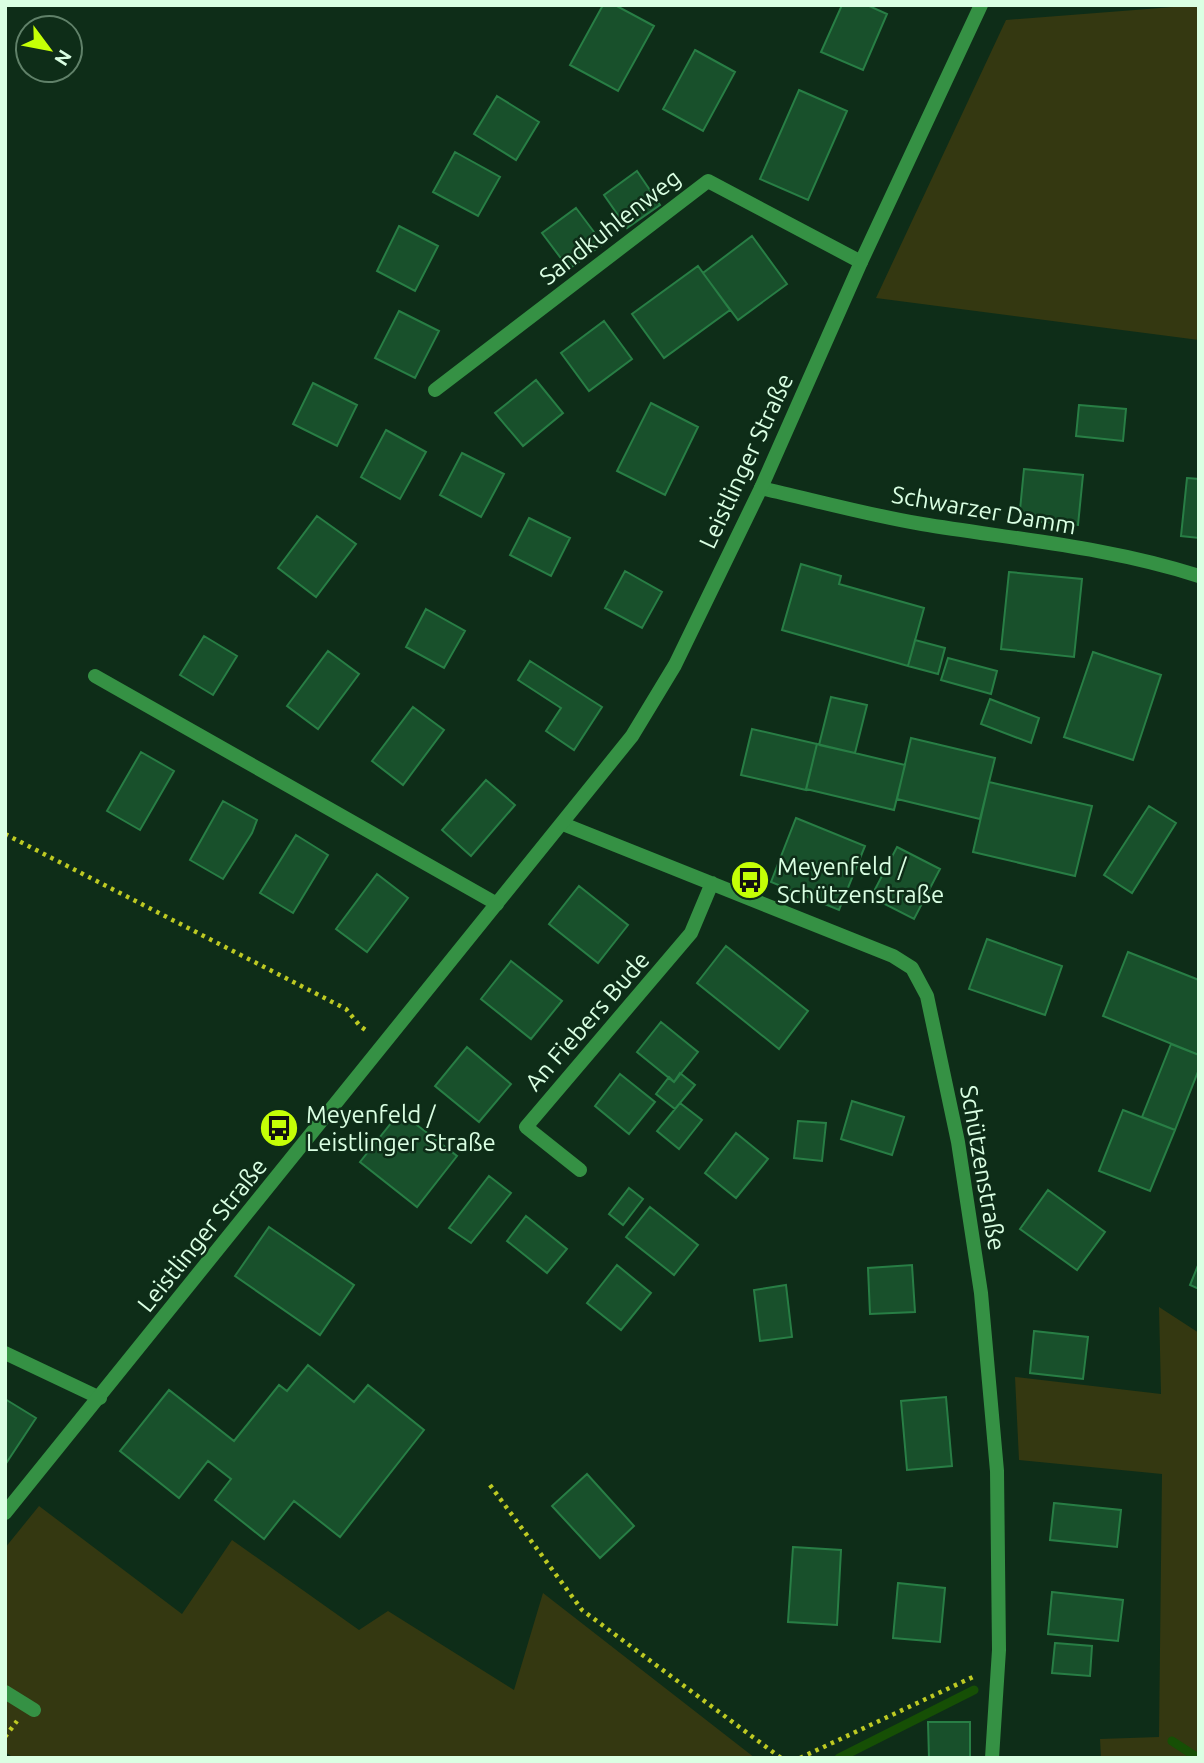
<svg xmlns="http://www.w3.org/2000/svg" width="1204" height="1763" font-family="Ubuntu,sans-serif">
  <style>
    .green { fill: #343811 }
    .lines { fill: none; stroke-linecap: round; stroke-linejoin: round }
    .stream { stroke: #164f05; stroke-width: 9 }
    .building { fill: #18502b; stroke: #287e45; stroke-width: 2 }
    .path { stroke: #beca23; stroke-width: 4.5; stroke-dasharray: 3.5 5; stroke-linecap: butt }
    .service { stroke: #359144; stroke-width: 14 }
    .minor { stroke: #359144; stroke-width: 14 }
    .tertiary { stroke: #359144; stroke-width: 14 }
    .labels { text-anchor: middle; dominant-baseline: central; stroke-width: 5; stroke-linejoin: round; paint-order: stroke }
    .street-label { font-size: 24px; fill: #daffe3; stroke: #0e2d18 }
    .poi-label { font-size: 24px; fill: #daffe3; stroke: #0e2d18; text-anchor: start }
  </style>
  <rect width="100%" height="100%" fill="#0e2d18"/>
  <path class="green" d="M1199 5V340L876 298 1006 20Z
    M1159 1307 1199 1333V1758H1101L1100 1739 1159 1737 1162 1474 1019 1460 1015 1377 1161 1394Z
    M39 1506 182 1614 232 1540 359 1630 388 1611 514 1690 543 1593 755 1758H14L5 1752V1548Z"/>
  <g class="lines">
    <path class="stream" d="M1172 1741 1198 1758
      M839 1758 974 1690"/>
  </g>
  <path class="building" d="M603 5H615L654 26 618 91 570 65Z
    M842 5H867L887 14 863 70 821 52Z
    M695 50 735 72 703 131 663 109Z
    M799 90 847 111 808 200 760 179Z
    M497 96 539 122 516 160 474 134Z
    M455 152 500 177 478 216 433 192Z
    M637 171 660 205 627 228 604 195Z
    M576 208 603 244 569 269 542 233Z
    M399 226 438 246 415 291 377 271Z
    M752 236 787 284 738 320 703 273Z
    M698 266 730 310 664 358 632 314Z
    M399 311 439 331 415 378 375 358Z
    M604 321 632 359 589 391 561 353Z
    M536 380 563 413 523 446 495 413Z
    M313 383 357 405 337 446 293 424Z
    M651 403 698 427 665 495 617 471Z
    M1079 405 1126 409 1123 441 1076 436Z
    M386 430 426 452 400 499 361 477Z
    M462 453 504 474 481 517 440 495Z
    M1024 469 1083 475 1078 525 1019 520Z
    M1187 478 1199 479V538L1181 536Z
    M317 516 356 544 316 597 278 568Z
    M529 518 570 538 551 576 510 555Z
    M801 564 841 576 839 584 924 608 908 666 782 630Z
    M625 571 662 592 642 628 605 608Z
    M1009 572 1082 579 1074 657 1001 649Z
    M426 609 465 631 444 668 406 647Z
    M204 636 237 656 213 695 180 675Z
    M915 640 945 648 938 674 908 666Z
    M328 651 359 674 318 729 287 706Z
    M1093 652 1161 675 1133 760 1064 737Z
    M948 658 997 671 991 694 941 680Z
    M530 661 602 707 574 750 546 731 561 708 518 680Z
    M831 697 867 705 855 753 819 745Z
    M990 699 1039 718 1031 743 981 724Z
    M413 707 444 730 403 785 372 761Z
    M752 729 817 744 806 790 741 775Z
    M911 738 995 758 980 819 897 799Z
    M817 744 905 765 894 810 806 789Z
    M141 752 174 771 140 830 107 811Z
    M486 780 515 805 471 856 442 830Z
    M989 782 1092 806 1075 876 973 852Z
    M223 801 257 820 252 833 223 879 190 860Z
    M1149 806 1176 823 1132 893 1104 875Z
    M796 818 865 846 839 910 771 882Z
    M296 835 328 855 293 913 260 893Z
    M897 847 940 869 914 919 871 897Z
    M377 874 408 898 367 952 336 929Z
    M579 886 628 925 598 963 549 924Z
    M987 939 1062 966 1045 1015 969 989Z
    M726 946 808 1011 779 1049 697 983Z
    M1128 952 1199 980V1055L1103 1016Z
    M511 961 562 1001 531 1039 481 999Z
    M661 1022 698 1052 674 1082 637 1052Z
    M1171 1044 1199 1055V1069L1175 1130 1142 1117Z
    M467 1047 511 1084 479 1122 435 1086Z
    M680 1073 695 1085 675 1109 656 1094 669 1077 674 1082Z
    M620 1074 655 1102 629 1134 595 1106Z
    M852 1101 904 1117 892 1155 841 1139Z
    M680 1103 702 1120 679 1149 657 1131Z
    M1123 1110 1175 1130 1150 1191 1099 1171Z
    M400 1112 457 1156 417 1207 360 1162Z
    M798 1121 826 1123 822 1161 794 1158Z
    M736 1133 768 1159 736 1198 705 1173Z
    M489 1176 511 1193 471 1243 449 1228Z
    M629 1188 643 1199 623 1225 609 1214Z
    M1048 1190 1105 1232 1077 1270 1020 1229Z
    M650 1207 698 1245 674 1275 626 1237Z
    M526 1216 567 1249 547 1273 507 1241Z
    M269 1227 354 1285 320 1335 235 1276Z
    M1199 1263V1289L1190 1285Z
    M617 1265 651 1293 621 1330 587 1303Z
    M912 1265 915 1312 870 1314 868 1268Z
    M786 1285 792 1337 760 1341 754 1290Z
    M1034 1331 1088 1337 1083 1379 1030 1373Z
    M308 1365 354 1402 368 1385 424 1430 340 1537 294 1501 264 1539 215 1500 231 1479 208 1461 179 1498 120 1451 169 1390 234 1441 279 1385 287 1391Z
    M946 1397 952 1466 907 1470 901 1401Z
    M5 1399 36 1418 5 1465Z
    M587 1474 634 1526 600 1558 552 1506Z
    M1054 1503 1121 1510 1117 1547 1050 1540Z
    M793 1547 841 1550 837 1625 788 1622Z
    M898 1583 945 1588 940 1642 893 1638Z
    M1052 1592 1123 1600 1118 1641 1048 1634Z
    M1055 1643 1092 1646 1090 1676 1052 1673Z
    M928 1722H970V1758H929Z"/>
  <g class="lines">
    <path class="path" d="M5 834 346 1009 360 1026 367 1031
      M490 1485 582 1610 781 1758
      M5 1737 17 1721
      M800 1758 975 1676"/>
    <path class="service" d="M761 488C814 500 868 515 922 524 1013 539 1110 547 1199 576
      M95 676 497 904
      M5 1353 100 1398
      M5 1692 34 1710"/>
    <path class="minor" d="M435 390 708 181 861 262
      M563 824 893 956 912 968 927 996 958 1142 981 1293 997 1471 999 1650 992 1758
      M580 1170 526 1127 691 933 712 883"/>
    <path class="tertiary" d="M5 1513 632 736 675 665 761 488 861 262 981 5"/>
  </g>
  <defs>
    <g id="bus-disc" transform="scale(2.0125)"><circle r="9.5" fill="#c5ff06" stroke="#0e2d18"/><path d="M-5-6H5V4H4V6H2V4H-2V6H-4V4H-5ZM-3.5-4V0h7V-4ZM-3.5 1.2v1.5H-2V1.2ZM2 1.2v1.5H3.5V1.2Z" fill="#111"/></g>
  </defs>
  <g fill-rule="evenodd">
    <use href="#bus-disc" x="750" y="880"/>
    <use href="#bus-disc" x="279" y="1128"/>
  </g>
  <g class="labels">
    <g class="street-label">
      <text transform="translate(610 227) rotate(-38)">Sandkuhlenweg</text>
      <text transform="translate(746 461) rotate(-65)">Leistlinger Straße</text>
      <text transform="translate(984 510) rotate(10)">Schwarzer Damm</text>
      <text transform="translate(587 1021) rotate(-49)">An Fiebers Bude</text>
      <text transform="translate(983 1168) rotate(80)">Schützenstraße</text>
      <text transform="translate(202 1235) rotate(-51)">Leistlinger Straße</text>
    </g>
    <g class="poi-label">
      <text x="777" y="866">Meyenfeld /<tspan x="777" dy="28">Schützenstraße</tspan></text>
      <text x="306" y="1114">Meyenfeld /<tspan x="306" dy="28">Leistlinger Straße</tspan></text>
    </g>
  </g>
  <rect width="1204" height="1763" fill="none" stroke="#daffe3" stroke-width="14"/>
  <g transform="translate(49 49) rotate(122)"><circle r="33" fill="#0e2d18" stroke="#608169" stroke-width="2"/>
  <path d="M0-5L12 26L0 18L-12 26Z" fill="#c5ff06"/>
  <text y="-10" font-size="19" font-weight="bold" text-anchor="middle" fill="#daffe3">N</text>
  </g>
</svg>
